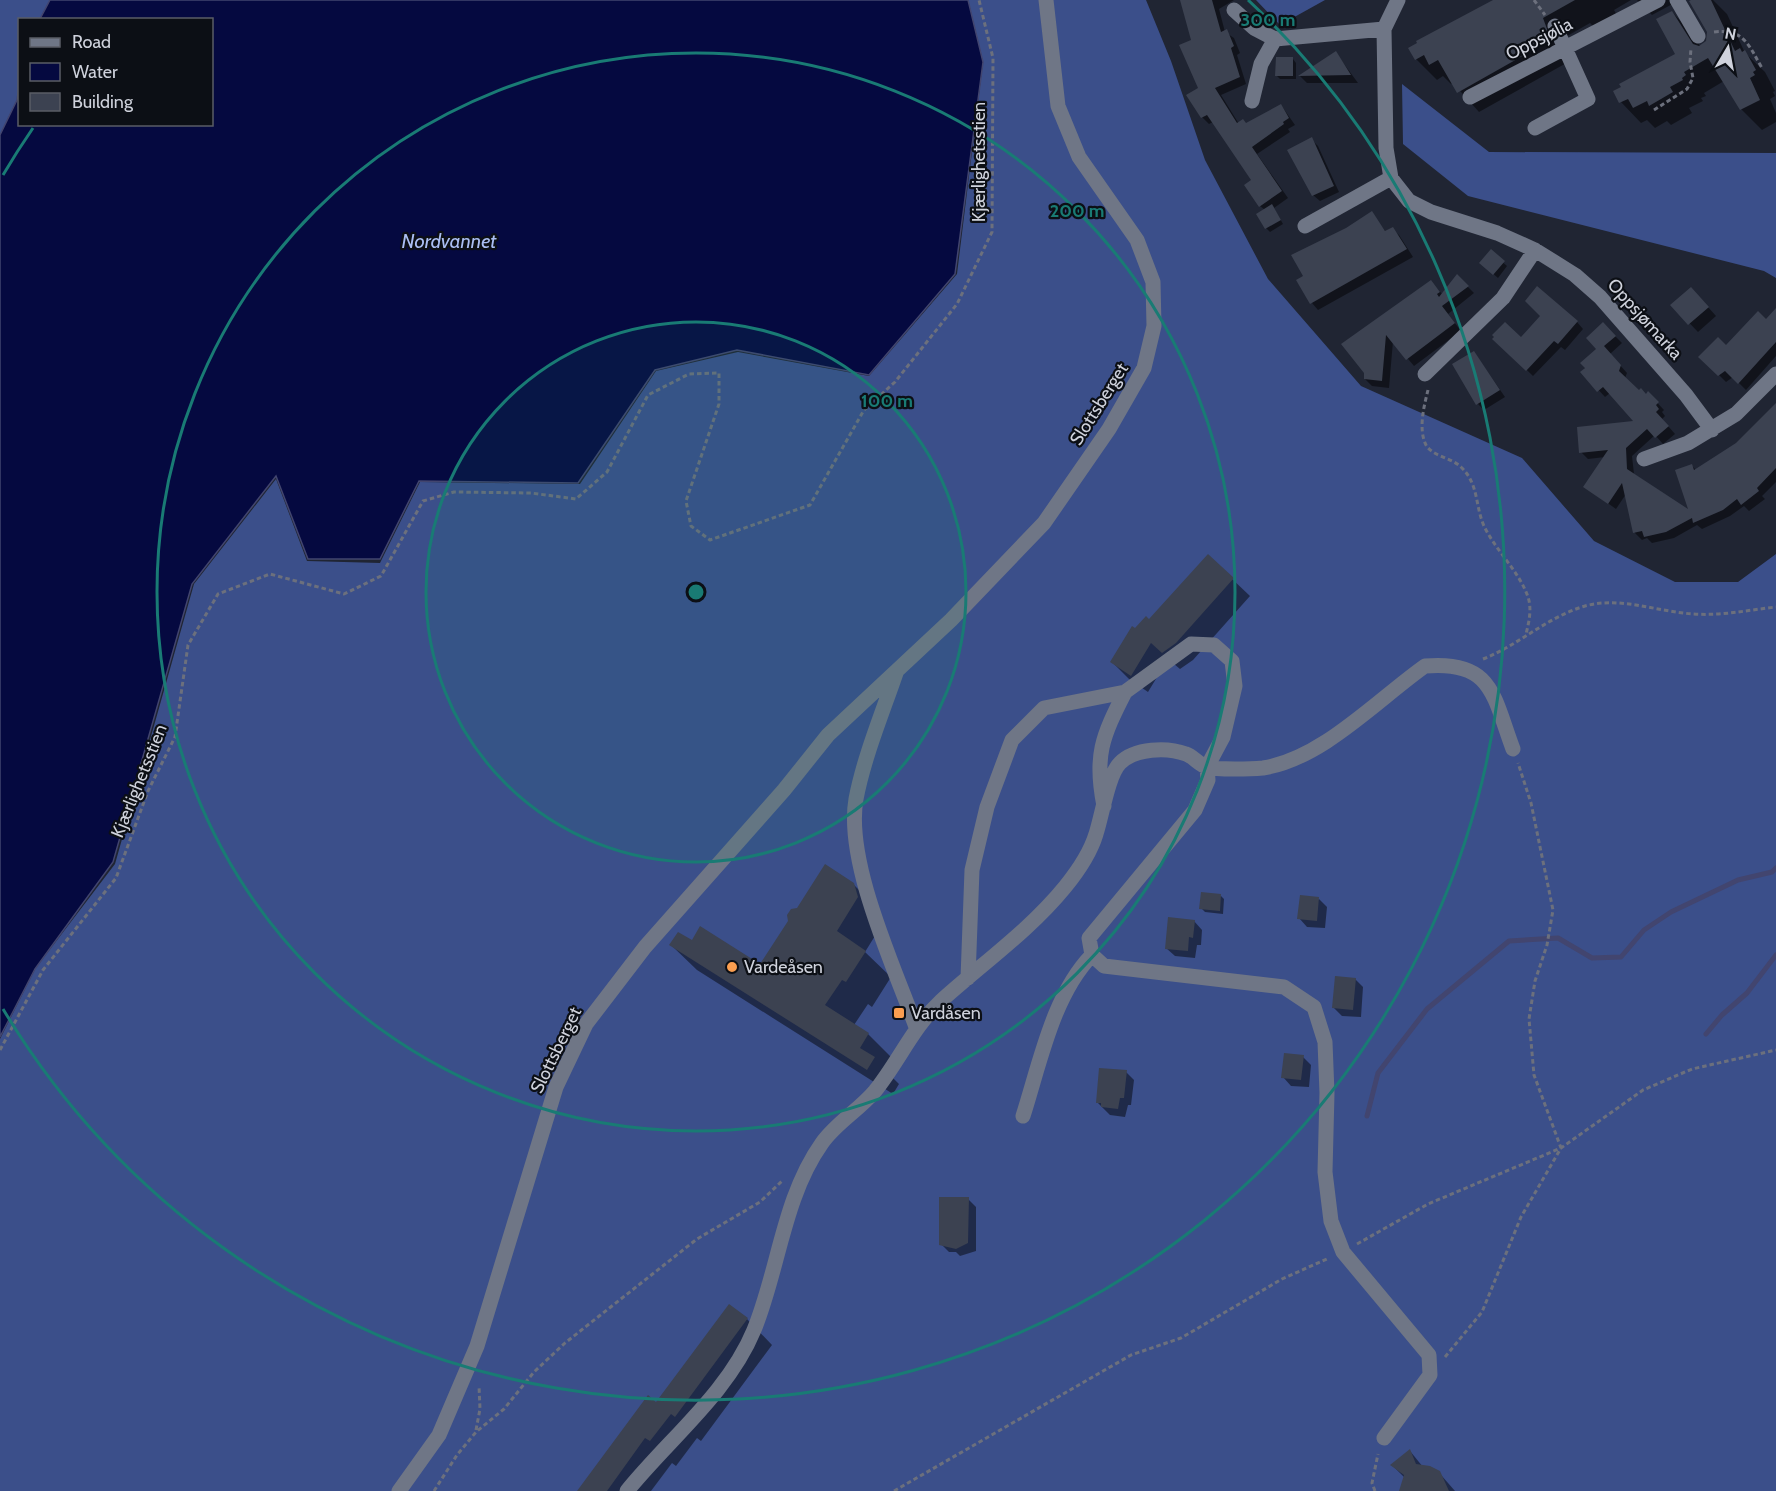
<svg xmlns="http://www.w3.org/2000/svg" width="1776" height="1491" font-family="Cabin,sans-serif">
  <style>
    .forest { fill: #3b4f8a }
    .water { fill: #050940; stroke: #42456f; stroke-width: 1.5 }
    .shadow { fill: #0007 }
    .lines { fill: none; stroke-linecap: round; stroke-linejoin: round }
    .stream { stroke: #42456f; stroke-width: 5 }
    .building { fill: #3c4251 }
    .path { stroke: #6c707d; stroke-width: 3; stroke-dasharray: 4.5 3; stroke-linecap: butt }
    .minor { stroke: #6f7686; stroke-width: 15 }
    .ring { fill: none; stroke: #197b74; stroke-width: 3 }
    .poi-dot { fill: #fb9e50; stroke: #0c0f15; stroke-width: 2 }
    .labels { text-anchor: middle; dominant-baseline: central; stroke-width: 4.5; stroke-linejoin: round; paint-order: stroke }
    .street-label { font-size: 18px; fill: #cfd2dc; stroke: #0c0f15 }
    .poi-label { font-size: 18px; fill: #cfd2dc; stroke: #0c0f15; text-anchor: start }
    .water-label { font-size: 20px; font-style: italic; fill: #aabef3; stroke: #0c0f15 }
    .centre { fill: #197b74; stroke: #0c0f15; stroke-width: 3 }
    .ring-label { font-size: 18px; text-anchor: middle; font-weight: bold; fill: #197b74; stroke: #0c0f15; stroke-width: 4.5; stroke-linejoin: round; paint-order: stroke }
  </style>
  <rect width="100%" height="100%" fill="#202533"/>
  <path class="forest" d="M0 0H50L40 19 20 20 19 86 17 100 0 135Z
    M968 0H1146L1171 61 1205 160 1268 279 1361 386 1522 458 1594 541 1675 582H1738L1776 554V1491H0V1039L35 969 115 864 194 584 276 479 307 561 380 563 420 482 580 484 656 371 738 352 869 376 957 274 983 62Z
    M1256 0H1325L1280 25Z
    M1402 84 1489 152 1776 153V278L1764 271 1468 196 1403 144Z"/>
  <path class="water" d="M50 0H968L983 62 955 274 869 375 737 350 655 370 578 483 419 481 380 559H308L276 476 192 584 113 862 35 969 0 1037V135L17 100 19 86 20 124H212V20L40 19Z"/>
  <path class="shadow" d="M1181 0H1234L1219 9 1225 32 1234 38 1240 53 1237 55 1246 84 1221 95 1239 124 1246 125 1281 105 1295 125 1288 129 1290 132 1257 154 1288 198 1274 208 1283 224 1270 232 1266 228 1265 210 1260 206 1253 180 1213 122 1209 124 1202 117 1193 41Z
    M1495 0H1631L1614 10 1617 15 1597 30 1590 23 1562 39 1570 61 1479 112 1453 83 1451 84 1443 76 1437 80 1416 59Z
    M1637 0H1680L1652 15Z
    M1694 0H1713L1727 14 1745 53 1765 72 1775 91 1773 92 1775 96 1770 99 1776 113V122L1762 130 1741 109 1724 81 1704 93 1706 96 1701 98 1703 101 1689 108 1692 113 1671 125 1667 121 1655 128 1647 120 1641 123 1621 102 1615 92 1677 54 1672 12 1692 33 1700 46 1708 42V31Z
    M1336 53 1358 83H1307L1300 76Z
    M1293 59 1296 63V79H1280L1276 75Z
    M1311 139 1318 146 1339 192 1320 201 1313 195Z
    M1371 213 1386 232 1392 229 1399 235 1413 257 1318 310 1312 303 1305 276 1347 229Z
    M1491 252 1507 266 1498 278 1481 263Z
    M1457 276 1474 293 1448 314 1461 331 1414 366 1393 341 1389 388 1372 386 1365 379 1366 373 1344 345 1431 282 1443 295Z
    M1699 297 1716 316 1698 332 1672 305Z
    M1542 316 1577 322 1583 329 1565 350 1561 347 1533 376 1495 339H1521Z
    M1766 321 1776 323V356L1746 390 1733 377 1726 382 1701 357 1726 347Z
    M1603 324 1622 343 1610 354 1627 373 1625 378 1639 392 1646 395 1648 393 1664 410 1662 412 1665 416 1662 419 1675 434 1663 444 1655 435 1632 456 1634 474 1691 512 1692 466 1696 470 1737 444 1776 405V482L1762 496 1765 499 1749 511 1744 506 1730 516 1702 529 1697 525 1674 538 1652 543 1647 538 1642 540 1635 533 1626 494 1616 509 1585 487 1605 457 1588 459 1581 452 1636 422 1610 393 1605 397 1582 372 1598 349Z
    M1474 352 1505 397 1484 410 1478 404Z
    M1208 556 1250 596 1193 660 1180 669 1168 659 1148 692 1129 679 1112 662 1135 630 1149 621Z
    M853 884 879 910 883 923 865 952 891 977 872 1007 868 1004 854 1025 868 1034 894 1060 886 1071 899 1084 893 1094 697 970 671 945 692 942 761 967 798 909Z
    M1221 896 1224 899 1223 914 1205 912 1201 908Z
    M1319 899 1327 907 1325 928 1307 927 1299 918Z
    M1194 921 1202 930 1201 945H1197L1195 958 1175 956 1166 948Z
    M1355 979 1363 987 1361 1017 1342 1016 1333 1007Z
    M1303 1057 1311 1065 1309 1087 1291 1086 1283 1077Z
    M1126 1072 1134 1080 1131 1105H1128L1125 1117 1110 1115 1097 1102Z
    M968 1199 976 1207V1251L960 1256 956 1252H949L941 1244Z
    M747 1319 772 1345 701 1441 697 1438 676 1466 672 1463 651 1491H579L657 1404Z
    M1410 1451 1423 1467 1441 1475 1455 1491H1404L1405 1478 1392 1465Z"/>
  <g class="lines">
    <path class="stream" d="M1706 1034 1722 1015 1747 993 1776 955
      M1367 1116 1378 1073 1427 1009 1509 941 1558 938 1592 958 1621 957 1644 930 1671 912 1738 880 1772 872 1776 868"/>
  </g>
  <path class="building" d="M1180 0H1212L1221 32 1227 29 1234 46 1231 48 1240 77 1215 88 1237 123 1243 119 1246 123 1281 104 1289 118 1283 122 1284 124 1252 147 1282 191 1259 207 1244 185 1251 180 1207 115 1201 118 1186 95 1198 88 1179 45 1191 40Z
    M1493 0H1575L1543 18 1551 40 1457 93 1438 60 1429 65 1424 55 1415 60 1408 48 1417 43 1416 41Z
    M1691 0H1711L1735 51 1740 48 1742 52 1745 50 1756 70 1753 72 1755 75 1750 78 1760 100 1740 110 1708 58 1684 72 1686 75 1682 78 1683 80 1670 87 1673 92 1649 106 1647 101 1633 108 1628 99 1619 103 1613 91 1621 87 1619 84 1675 54 1656 19 1672 11 1693 44 1699 46 1706 41 1707 32 1689 1Z
    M1336 51 1351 75 1298 76Z
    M1276 57H1293V76H1275Z
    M1312 137 1334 186 1312 196 1287 150Z
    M1272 204 1281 220 1265 229 1256 214Z
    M1372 211 1385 231 1393 227 1407 249 1310 304 1296 280 1303 276 1291 255 1346 228Z
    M1491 249 1505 261 1493 275 1479 263Z
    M1457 274 1469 286 1442 306 1455 323 1406 360 1386 335 1382 381 1364 379V373L1341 344 1431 280 1440 292 1437 294 1439 297Z
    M1537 286 1578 321 1558 344 1554 341 1526 371 1492 339 1494 337 1492 335 1505 322 1521 337 1540 316 1525 301Z
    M1691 287 1709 307 1688 325 1670 305Z
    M1776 308V342L1738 384 1725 371 1718 376 1698 357 1718 337 1726 345 1758 311 1766 319Z
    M1603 322 1616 336 1604 346 1621 365 1619 371 1639 390 1641 388 1646 394 1648 391 1659 402 1656 405 1659 409 1656 412 1669 426 1655 438 1647 429 1626 448 1627 469 1688 509 1675 470 1692 464 1694 470 1736 443 1776 403V468L1757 488 1759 491 1741 505 1737 499 1723 510 1693 523 1692 518 1666 532 1644 537 1642 531 1633 533 1622 483 1608 504 1583 487 1608 450 1579 453 1577 427 1633 421 1603 387 1597 392 1580 372 1585 368 1580 363 1596 349 1586 338Z
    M1474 351 1500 390 1476 405 1452 364Z
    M1208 554 1234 578 1176 643 1162 653 1151 643 1131 676 1110 662 1132 626 1135 628 1146 616 1149 619Z
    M825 864 854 883 858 897 837 931 866 951 846 982 842 980 825 1005 869 1033 860 1048 875 1057 867 1070 669 945 678 932 692 940 700 926 760 964 788 921 787 915 791 909 797 908Z
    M1201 892 1221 894 1220 911 1199 909Z
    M1300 895 1319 897 1317 921 1297 919Z
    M1168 917 1195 920 1193 938 1189 937 1188 951 1165 949Z
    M1335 976 1356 978 1353 1010 1332 1008Z
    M1284 1053 1304 1055 1301 1080 1281 1078Z
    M1099 1068 1127 1070 1124 1098H1120L1118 1109 1101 1107V1103H1096Z
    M939 1197H969L968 1243 956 1249 939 1245Z
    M729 1304 748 1318 675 1417 671 1414 650 1441 645 1438 607 1491H577L648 1395 656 1402Z
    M1410 1449 1416 1464 1430 1466 1440 1471 1449 1491H1399L1404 1475 1390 1465Z"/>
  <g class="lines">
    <path class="path" d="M1534 0 1545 15
      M1714 32C1744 28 1749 46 1762 68
      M1654 110 1687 89 1693 78 1690 62 1691 48
      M1428 390C1424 406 1418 429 1426 445 1432 456 1452 458 1461 467 1479 484 1475 506 1484 526 1496 551 1519 571 1528 597 1532 609 1529 622 1526 634
      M1483 659C1519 645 1547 617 1585 606 1621 596 1657 612 1694 614 1722 616 1748 610 1776 607
      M0 1050 43 970 116 878 148 791 175 737 188 645 218 594 270 574 344 594 381 576 423 501 454 492 531 493 576 499 607 472 648 395 689 374 719 373V404L686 501 691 526 710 540 810 505 864 410 895 382 957 304 992 232 993 58 979 0
      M1357 1244 1428 1204 1561 1148 1643 1090 1692 1069 1776 1050
      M1445 1357 1482 1312 1521 1217 1561 1148 1534 1075 1529 1019 1535 981 1547 945 1553 910 1531 803 1518 763
      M476 1430 480 1409 479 1386
      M434 1491 457 1455 476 1432 504 1409 534 1372 565 1343 697 1239 760 1202 782 1181
      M894 1491 1131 1355 1181 1338 1282 1279 1329 1258
      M1375 1491 1372 1483 1378 1454"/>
    <path class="minor" d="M1398 0 1384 29 1386 148 1391 178 1409 201 1431 212 1497 233 1535 250 1575 275 1600 297 1686 395 1712 430
      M1677 0 1698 36
      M1234 10 1254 28 1275 39
      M1470 97 1658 0
      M1252 101 1261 64 1275 39 1384 29
      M1535 128 1588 99 1555 26
      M1305 226 1391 178
      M1425 374 1503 298 1535 250
      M1644 459 1688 443 1736 414 1776 374
      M896 673C882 714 864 757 856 799 845 862 894 966 916 1027
      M1104 806C1094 756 1102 737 1125 692
      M1092 955 1104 966 1284 987 1314 1007 1325 1042 1327 1093 1325 1172 1331 1221 1343 1252 1429 1355 1430 1375 1384 1438
      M968 978 972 870 987 807 1012 740 1044 708 1125 692 1191 644 1214 645 1232 661 1235 686 1223 737 1207 767 1208 780 1195 810 1089 938 1092 955
      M1023 1116C1040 1063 1053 995 1092 955
      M399 1491 439 1435 477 1346 556 1087 586 1024 645 947 784 790 828 735 951 620 1044 523 1109 429 1144 368 1154 326 1153 282 1137 240 1079 157 1058 106 1046 0
      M627 1491C669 1439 728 1393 754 1330 779 1269 783 1198 822 1143 836 1123 859 1110 875 1091 899 1061 913 1027 941 1001 983 963 1029 931 1065 887 1078 871 1090 854 1096 834 1102 816 1108 775 1120 763 1135 748 1167 747 1186 754 1193 756 1199 765 1207 767 1217 770 1252 769 1263 768 1322 759 1377 700 1425 666 1493 660 1493 696 1513 749"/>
  </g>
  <circle cx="696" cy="592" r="270" fill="#197b74" fill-opacity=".12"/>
  <g class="ring">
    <circle cx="696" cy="592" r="270"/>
    <circle cx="696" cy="592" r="539"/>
    <path d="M3 175A809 809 0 0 1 33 128M1248 0A809 809 0 1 1 3 1009"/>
  </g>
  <g class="poi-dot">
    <circle cx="732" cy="967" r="6"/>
    <rect x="893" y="1007" width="12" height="12" rx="3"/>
  </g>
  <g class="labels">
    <g class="street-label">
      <text transform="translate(1539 39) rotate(-27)">Oppsjølia</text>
      <text transform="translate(979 162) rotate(-90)">Kjærlighetsstien</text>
      <text transform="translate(1645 319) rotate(48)">Oppsjømarka</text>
      <text transform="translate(1099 404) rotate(-58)">Slottsberget</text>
      <text transform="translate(139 781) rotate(-68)">Kjærlighetsstien</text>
      <text transform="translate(556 1050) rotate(-64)">Slottsberget</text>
    </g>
    <g class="poi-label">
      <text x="744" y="967">Vardeåsen</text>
      <text x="911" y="1013">Vardåsen</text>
    </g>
    <g class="water-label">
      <text x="449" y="241">Nordvannet</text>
    </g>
  </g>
  <circle cx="696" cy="592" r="9" class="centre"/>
  <g class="ring-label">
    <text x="1268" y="26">300 m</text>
    <text x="1077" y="217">200 m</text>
    <text x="887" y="407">100 m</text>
  </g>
  <rect x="18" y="18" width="195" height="108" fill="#0c0f15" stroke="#5a5d65" stroke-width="1.5"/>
  <rect x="30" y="38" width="30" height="9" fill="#6f7686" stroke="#5a5d65" stroke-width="1.5"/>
  <text x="72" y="48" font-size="18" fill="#cfd2dc">Road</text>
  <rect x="30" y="63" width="30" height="18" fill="#050940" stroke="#5a5d65" stroke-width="1.5"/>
  <text x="72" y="78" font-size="18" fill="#cfd2dc">Water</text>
  <rect x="30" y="93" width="30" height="18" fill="#3c4251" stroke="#5a5d65" stroke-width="1.5"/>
  <text x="72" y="108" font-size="18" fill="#cfd2dc">Building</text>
  <g transform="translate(1728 48) rotate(10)" stroke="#0c0f15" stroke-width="4.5" paint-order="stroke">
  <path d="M0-4.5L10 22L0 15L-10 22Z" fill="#cfd2dc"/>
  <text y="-9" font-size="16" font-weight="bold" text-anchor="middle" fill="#cfd2dc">N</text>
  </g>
</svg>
